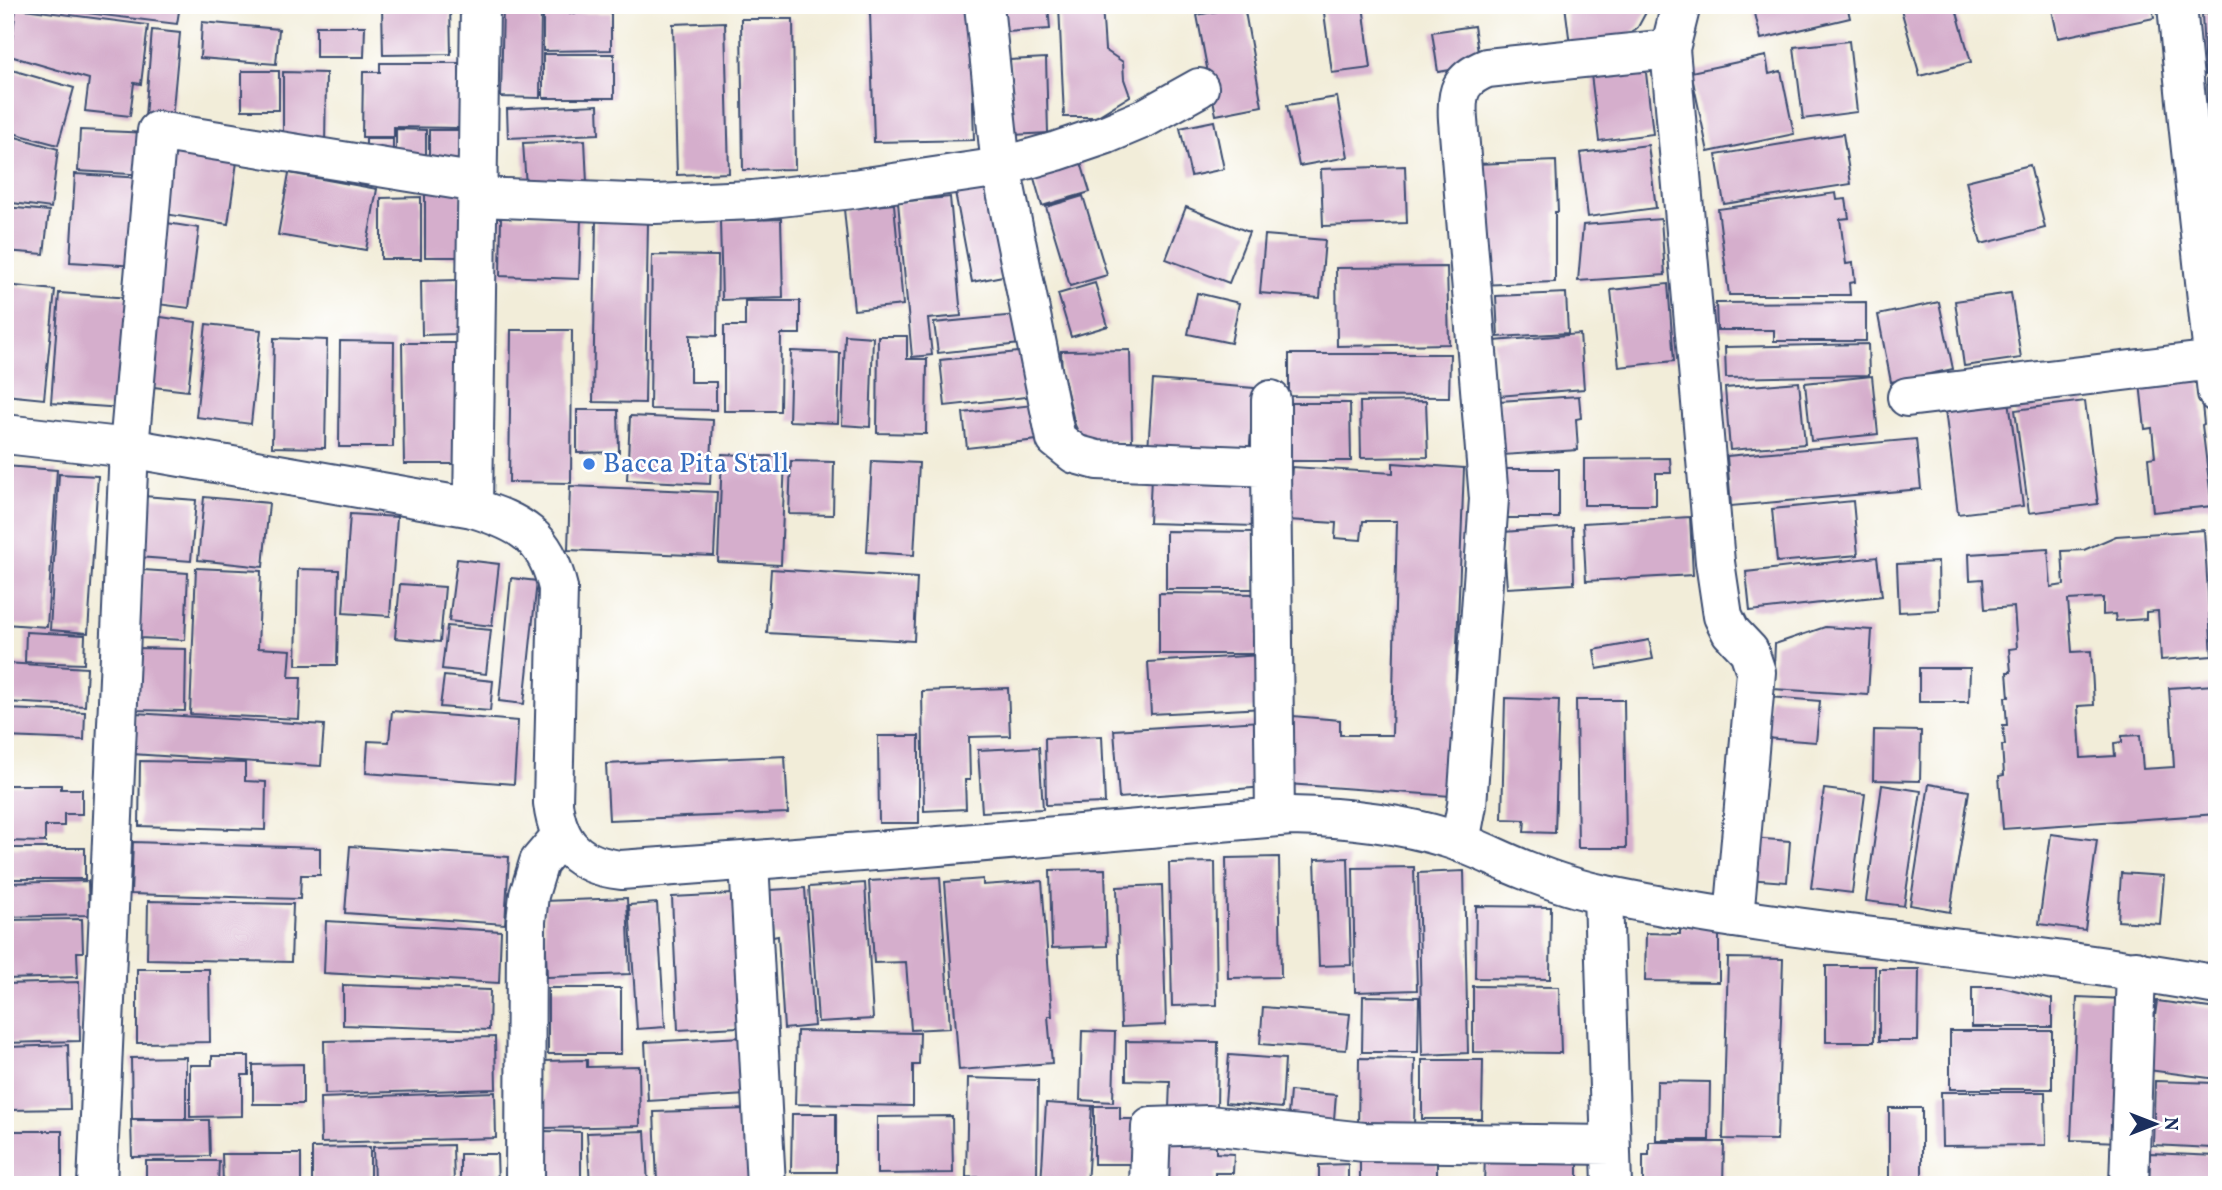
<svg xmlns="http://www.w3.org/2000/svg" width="2222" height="1190" font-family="Vollkorn,serif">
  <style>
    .building { fill: #d5aecc }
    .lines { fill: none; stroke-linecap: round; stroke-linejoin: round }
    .minor-casing { stroke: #3b4c70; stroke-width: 42 }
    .tertiary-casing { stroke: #3b4c70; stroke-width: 42 }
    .minor { stroke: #fff; stroke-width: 38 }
    .tertiary { stroke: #fff; stroke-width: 38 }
    .shop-dot { fill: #3f7fe0; stroke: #fff; stroke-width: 2.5 }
    .labels { text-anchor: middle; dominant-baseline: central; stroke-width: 5; stroke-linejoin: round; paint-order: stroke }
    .shop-label { font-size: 28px; fill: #366cbe; stroke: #fff; text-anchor: start }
  </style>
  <rect width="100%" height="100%" fill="#fff"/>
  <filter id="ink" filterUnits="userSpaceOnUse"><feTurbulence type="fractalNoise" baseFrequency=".0143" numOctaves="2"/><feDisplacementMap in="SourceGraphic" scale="14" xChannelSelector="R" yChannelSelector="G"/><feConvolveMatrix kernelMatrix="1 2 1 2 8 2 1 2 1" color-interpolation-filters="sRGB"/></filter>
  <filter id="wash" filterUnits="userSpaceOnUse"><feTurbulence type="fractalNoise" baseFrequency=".00686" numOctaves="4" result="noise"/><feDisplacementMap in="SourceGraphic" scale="28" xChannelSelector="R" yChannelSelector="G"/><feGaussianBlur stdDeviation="1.57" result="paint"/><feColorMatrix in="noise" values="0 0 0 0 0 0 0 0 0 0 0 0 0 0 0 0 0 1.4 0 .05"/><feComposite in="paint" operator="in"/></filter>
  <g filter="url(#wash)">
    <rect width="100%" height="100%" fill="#f2edd9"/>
    <g id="blocks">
      <path class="building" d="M46 5H180L177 24 45 8Z
        M382 5H450L451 54 383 55Z
        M503 5H541L540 98 501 97Z
        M1003 5H1048L1050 29 1006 32Z
        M1059 5H1102L1105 50 1123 62 1124 79 1130 96 1096 117H1064Z
        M1323 5H1363L1371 68 1332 73Z
        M1565 5H1650L1638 27 1625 38 1570 45Z
        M1753 5H1847L1850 18 1761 39Z
        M1955 5 1971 62 1920 76 1900 6Z
        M2051 5H2152L2154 18 2058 38Z
        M1244 6 1262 106 1216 115 1197 15Z
        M16 8 148 25 141 84 134 83 130 116 85 111 89 79 10 56Z
        M970 8 974 140 874 142 870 12Z
        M543 13H611V50L543 51Z
        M2217 13V74L2205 75 2202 14Z
        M741 19H793L795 169 743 170Z
        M202 22 279 29 276 64 200 58Z
        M725 22 729 173 677 175 673 24Z
        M316 26H365L364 57H316Z
        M1474 26 1480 65 1438 72 1432 32Z
        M152 30 180 33 172 119 145 117Z
        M1849 41 1857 112 1803 119 1794 47Z
        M543 54H614V98H543Z
        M1766 56 1769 74 1781 71 1794 134 1708 152 1691 72Z
        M1046 58 1048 133 1013 135 1010 60Z
        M1634 61 1646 73 1653 134 1599 141 1590 66Z
        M380 63H459V128L394 127V137H362L363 72H380Z
        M5 68 74 88 58 145 5 131Z
        M242 71H279V110H242Z
        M283 72 326 73 325 148H283Z
        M2207 78H2217V159H2210Z
        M1337 97 1348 157 1299 166 1287 105Z
        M598 105 599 134 508 138 507 109Z
        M1214 121 1224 169 1191 176 1180 128Z
        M396 129 426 130V163H396Z
        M80 130 150 133 148 175 78 171Z
        M429 130H459V163H429Z
        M5 134 58 149 51 208 5 202Z
        M1843 134 1851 184 1724 204 1716 155Z
        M366 139H393V162H366Z
        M585 140 587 183 526 186 523 143Z
        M1648 145 1656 208 1588 217 1580 153Z
        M175 152 237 162 228 224 165 214Z
        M1079 156 1090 192 1042 206 1032 171Z
        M1556 161 1558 212H1555V282L1480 285 1476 164Z
        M2030 165 2045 228 1981 244 1966 181Z
        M1405 166 1407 223 1323 226 1321 169Z
        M289 173 377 189 366 250 278 235Z
        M75 174 143 178 138 266 70 262Z
        M995 183 1013 274 972 282 955 192Z
        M425 186H461L462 257H425Z
        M1836 193 1837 200 1846 199 1849 218 1840 219 1846 264 1853 263 1855 282 1849 283 1850 295H1729L1718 209Z
        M1083 196 1107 275 1070 286 1046 207Z
        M421 197V259H381V198Z
        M950 197 961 316 928 319 932 355 912 357 898 202Z
        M894 204 903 305 854 310 844 209Z
        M5 207 49 211 44 254 5 251Z
        M1186 207 1249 232 1229 283 1166 259Z
        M501 216 581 218 579 279 500 276Z
        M781 219 783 298 722 300 720 221Z
        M1661 219 1665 275 1578 281 1583 225Z
        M596 220 648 221 645 403 593 402Z
        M167 223 199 228 189 308 157 304Z
        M1265 235 1325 240 1320 298 1260 293Z
        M652 255 718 256 717 336 690 335V382H716V410L650 409Z
        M1447 267 1449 344 1337 346 1336 268Z
        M458 280 459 334 422 335 421 281Z
        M1095 283 1108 326 1071 337 1058 294Z
        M1668 284 1674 361 1619 367 1611 290Z
        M5 285 55 290 44 399 5 395Z
        M59 293 130 298 122 408 51 403Z
        M1197 293 1239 303 1231 343 1188 334Z
        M1566 293 1568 333 1498 337 1496 296Z
        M2011 293 2021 358 1964 366 1955 301Z
        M745 301H800V334H781L780 411H724V326H745Z
        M1866 302V341H1774V330H1717L1716 303Z
        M1939 302 1953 369 1891 382 1878 315Z
        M1016 315 1020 344 938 353 934 323Z
        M154 316 196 322 188 391 145 386Z
        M206 324 261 330 251 424 196 417Z
        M511 330H572L571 483 509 482Z
        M1580 334 1584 389 1499 396 1494 341Z
        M845 335 873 337 870 427 842 425Z
        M878 336H907V359H927L926 434 877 433Z
        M274 338 327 340 325 448 272 447Z
        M340 341 394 342 393 447H339Z
        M402 343H459L460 464H404Z
        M1868 344 1869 375 1726 378 1725 347Z
        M1130 350 1132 441H1087L1080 436 1075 425 1062 371 1061 351Z
        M791 351 840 353 838 423 789 421Z
        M1029 351 1034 396 945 406 940 360Z
        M1289 354H1450L1449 397 1289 396Z
        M1872 376 1878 434 1811 441 1805 383Z
        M2199 377 2204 424 2202 425 2212 506 2153 512 2148 458 2155 457 2152 428 2145 429 2140 383Z
        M1153 380 1254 388 1249 457 1148 449Z
        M1799 382 1805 444 1730 450 1725 388Z
        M1579 396 1581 418 1576 419 1578 450 1502 455 1499 401Z
        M2009 400 2023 506 1958 514 1945 409Z
        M1426 401 1428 457 1361 458 1360 402Z
        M2085 401 2098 504 2029 513 2015 410Z
        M1288 403H1350L1351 461H1289Z
        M1033 405 1037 440 967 448 963 413Z
        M577 410H618L619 452 577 453Z
        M630 416 713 420 710 484 627 480Z
        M1916 439 1921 489 1731 506 1727 456Z
        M722 454 785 457 781 565 718 562Z
        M1670 458 1671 473H1656V505H1584V459Z
        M791 461 834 462 833 515 789 514Z
        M872 461 919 463 914 555 867 552Z
        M1393 463 1464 468 1451 796 1288 784 1293 716 1340 720V735H1392L1397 521H1363L1361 540 1335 538 1336 523 1288 520 1292 467 1393 473Z
        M5 466 57 470 47 627 5 624Z
        M1502 469H1559V518H1502Z
        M59 474 98 476 88 633 50 630Z
        M1151 477 1258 480 1256 526 1149 523Z
        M570 486 717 492 714 556 568 550Z
        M143 496 196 500 191 561 138 557Z
        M204 497 269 503 263 567 198 560Z
        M1853 501 1858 555 1777 562 1772 509Z
        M350 514 397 517 390 616 343 613Z
        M1690 517 1693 575 1586 581 1583 523Z
        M1573 527 1574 584 1507 588 1503 532Z
        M2204 530 2212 656 2161 660 2158 611 2146 612V619L2116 621 2115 614 2103 615V598L2068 600 2072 652 2091 651 2094 705 2078 706 2081 758 2115 756 2114 743 2122 742V736L2140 735 2143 769 2174 767 2169 688 2214 685 2217 725V814L2003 829 1999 776 2004 775 2002 745H2005L2003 725H2007L2005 697H2009L2007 672H2011L2009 649 2017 648 2014 607 1985 609 1983 579 1970 580 1969 554 2048 549 2051 587 2064 585 2062 551 2084 550 2116 536Z
        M1166 531 1254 532 1253 589H1166Z
        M1877 557 1882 596 1750 611 1746 572Z
        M457 559 499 564 492 626 449 621Z
        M1938 562 1939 610 1899 612 1897 564Z
        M196 568 261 571 258 648 291 650 289 677H301L299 719 190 714Z
        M298 569 339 570 337 665H296Z
        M771 569 917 578 914 641 767 633Z
        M143 570 188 573 185 640 139 638Z
        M511 578 537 581 524 704 499 701Z
        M400 584 445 587 440 642 395 638Z
        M1159 593 1261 594V654H1159Z
        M447 626 491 630 486 674 442 669Z
        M1825 627 1872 630 1868 695 1773 689 1775 644Z
        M26 632 85 635 84 664 25 662Z
        M1649 640 1653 659 1597 669 1594 650Z
        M135 648 186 649 185 711 134 710Z
        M1262 655 1264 708 1151 714 1148 662Z
        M5 663 87 668 85 706 5 702Z
        M1919 668H1970L1969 702H1919Z
        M444 676 493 681 490 711 440 707Z
        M1008 688 1010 736 969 737 970 780H965L966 809 924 811 922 691Z
        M1769 697 1820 701 1816 742 1765 738Z
        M1505 698 1559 700 1555 833 1524 832 1525 820 1502 819Z
        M1576 700H1624L1626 848H1578Z
        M5 709 85 712 84 740 5 737Z
        M392 711 518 721 514 784 366 773 368 741 389 742Z
        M135 713 324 725 321 766 132 754Z
        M1261 721 1266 787 1119 798 1114 730Z
        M1874 730 1921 731 1920 781 1873 780Z
        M878 736H919V823H879Z
        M1102 736 1105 803 1046 805 1045 738Z
        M1039 747 1043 809 982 812 978 750Z
        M785 756 788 813 609 820 606 764Z
        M140 761 245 763V781L266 782 265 830 139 826Z
        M1929 784 1969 791 1950 912 1910 905Z
        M5 785H61V789H82V814H64V826H45V842L5 841Z
        M1882 785 1921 791 1904 906 1866 901Z
        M1824 789 1865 794 1852 893 1811 888Z
        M2051 834 2097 840 2085 930 2039 924Z
        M1750 838 1790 841 1787 882 1747 879Z
        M133 842 320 848V875H301L300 899 131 894Z
        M350 846 509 857 505 924 345 913Z
        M5 848H85V879H5Z
        M1279 857 1281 977 1228 978 1226 858Z
        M1348 858 1351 965 1319 966 1315 859Z
        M1215 862 1217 1005 1172 1006 1169 863Z
        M1414 867 1417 990 1355 992 1353 868Z
        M1105 869 1107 946 1052 948 1050 870Z
        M1464 871 1468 1053 1422 1055 1418 873Z
        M2121 873 2164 876 2160 924 2118 921Z
        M940 877 950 1028 911 1030 906 962 874 963 869 881Z
        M983 879V885L1042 881 1052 1016H1048L1052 1063 959 1070 945 882Z
        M88 881 89 915 5 917V883Z
        M865 883 873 1019 818 1022 809 887Z
        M1162 885 1166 1025 1121 1027 1117 887Z
        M805 888 814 1026 784 1029 778 936 773 937 770 890Z
        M733 894 739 1027 678 1030 672 897Z
        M627 898 630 974 547 977 544 901Z
        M148 901 293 904 291 962 147 959Z
        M657 903 665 1027 637 1029 629 905Z
        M1476 906 1551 907 1550 979 1475 978Z
        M82 919 83 952H77L78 977 5 979V920Z
        M326 921 501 931 499 983 324 973Z
        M1680 927 1719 928V982L1645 981 1646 933 1680 934Z
        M1728 958 1783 959 1777 1140 1723 1139Z
        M1826 966H1875L1874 1042H1826Z
        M137 969H209L210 1042 137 1043Z
        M1879 969H1919L1918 1041H1879Z
        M79 982 80 1041 5 1043V984Z
        M343 985 490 990 489 1030 343 1025Z
        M1473 986 1559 987 1561 1053 1473 1052Z
        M1972 987H2002L2052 999V1027H1972Z
        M548 988H621V1054H548Z
        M1363 996 1419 997 1418 1052H1362Z
        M2077 997 2125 999 2119 1142 2071 1140Z
        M2157 1001 2217 1009V1079L2148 1070Z
        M1263 1007 1350 1014 1346 1050 1260 1044Z
        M797 1031 920 1033 919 1065H913V1106L795 1104Z
        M1082 1031 1115 1032 1113 1102 1080 1100Z
        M1950 1031H2052V1089H1950Z
        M495 1037 496 1089 325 1094 324 1041Z
        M743 1037 746 1095 648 1101 645 1042Z
        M1126 1041 1218 1042 1217 1110 1169 1109 1170 1081 1126 1080Z
        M68 1045 70 1109 8 1110 7 1047Z
        M1229 1055 1285 1059 1282 1108 1225 1103Z
        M212 1056H249V1075H242V1116L190 1117V1065H212Z
        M186 1057V1119H132L131 1058Z
        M1359 1058 1415 1059 1414 1131H1358Z
        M587 1060V1067L639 1066 640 1126 545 1128 543 1061Z
        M1422 1060H1483L1482 1119H1422Z
        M303 1064V1104H253V1065Z
        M968 1078 1038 1080 1037 1178 966 1177Z
        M1657 1081 1710 1082 1709 1140H1656Z
        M2155 1081 2215 1083 2212 1148 2153 1145Z
        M1290 1091 1336 1095 1333 1131 1287 1128Z
        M495 1092 496 1138 321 1143 320 1098Z
        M1941 1092H2045L2046 1145 1942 1146Z
        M1046 1103 1092 1106 1087 1185 1041 1184Z
        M1094 1106H1120V1119H1136L1135 1164H1094Z
        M1889 1108H1922V1185H1889Z
        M749 1109 751 1179 657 1182 654 1112Z
        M792 1114H836V1172H791Z
        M952 1116 953 1173 877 1174V1117Z
        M131 1120H209L210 1156 132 1157Z
        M5 1131H62V1185H5Z
        M544 1131 581 1132V1185H544Z
        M645 1131 648 1185H590L587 1133Z
        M1162 1136 1216 1137V1153L1234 1154 1233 1173H1215V1185H1160Z
        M1649 1142H1724L1723 1185H1643V1155H1649Z
        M453 1145 454 1185H374L373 1147Z
        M370 1147V1185H312V1148Z
        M1360 1151H1437V1185H1360Z
        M2150 1153 2216 1156 2215 1185H2149Z
        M222 1154H301V1185H223Z
        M460 1154H497L498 1185H460Z
        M1485 1156 1578 1158V1185H1484Z
        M146 1161H219L218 1185H146Z
        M1348 1164V1185H1319V1165Z"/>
    </g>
  </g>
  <g filter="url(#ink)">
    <use href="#blocks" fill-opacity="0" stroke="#3b4c70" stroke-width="2"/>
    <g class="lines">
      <g class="minor-casing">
        <path id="minor" d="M984 5 1001 167 1056 439 1075 454 1097 460 1271 467 1275 817
          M1681 5 1670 49 1715 562 1723 616 1731 632 1749 651 1756 672 1734 918
          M2177 5 2188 122 2217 393
          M478 197 655 204 753 200 853 189 1001 167 1057 151 1107 134 1145 118 1199 88
          M1907 397 2214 360
          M1271 400V467
          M473 508 480 5
          M1460 842 1467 805 1489 499 1458 120C1456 91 1460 79 1487 68L1670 49
          M749 861 766 1185
          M1603 895 1612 1185
          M97 1185 129 448 157 131 478 183
          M525 1185 526 921 529 895 539 862 561 836
          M1149 1185 1151 1127 1209 1125 1364 1142 1610 1145
          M2129 1185 2136 970"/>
      </g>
      <g class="tertiary-casing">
        <path id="tertiary" d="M5 434 129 448 473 508C521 523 546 536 558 588L553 803C558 846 579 865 621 870L915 848 1291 816C1344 817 1395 822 1447 838 1474 846 1499 860 1525 870 1550 880 1579 890 1606 895 1807 937 2014 948 2217 985"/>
      </g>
      <use href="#minor" class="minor"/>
      <use href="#tertiary" class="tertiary"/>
    </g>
  </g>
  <circle class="shop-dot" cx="589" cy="464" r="7"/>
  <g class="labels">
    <g class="shop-label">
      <text x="603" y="464">Bacca Pita Stall</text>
    </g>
  </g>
  <rect width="2222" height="1190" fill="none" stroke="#fff" stroke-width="28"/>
  <g transform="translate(2155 1124) rotate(90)" stroke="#ffffff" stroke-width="5" paint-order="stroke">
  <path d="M0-5L12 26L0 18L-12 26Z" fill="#1b2f5e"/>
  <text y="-10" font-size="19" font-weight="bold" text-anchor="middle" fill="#1b2f5e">N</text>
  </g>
</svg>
